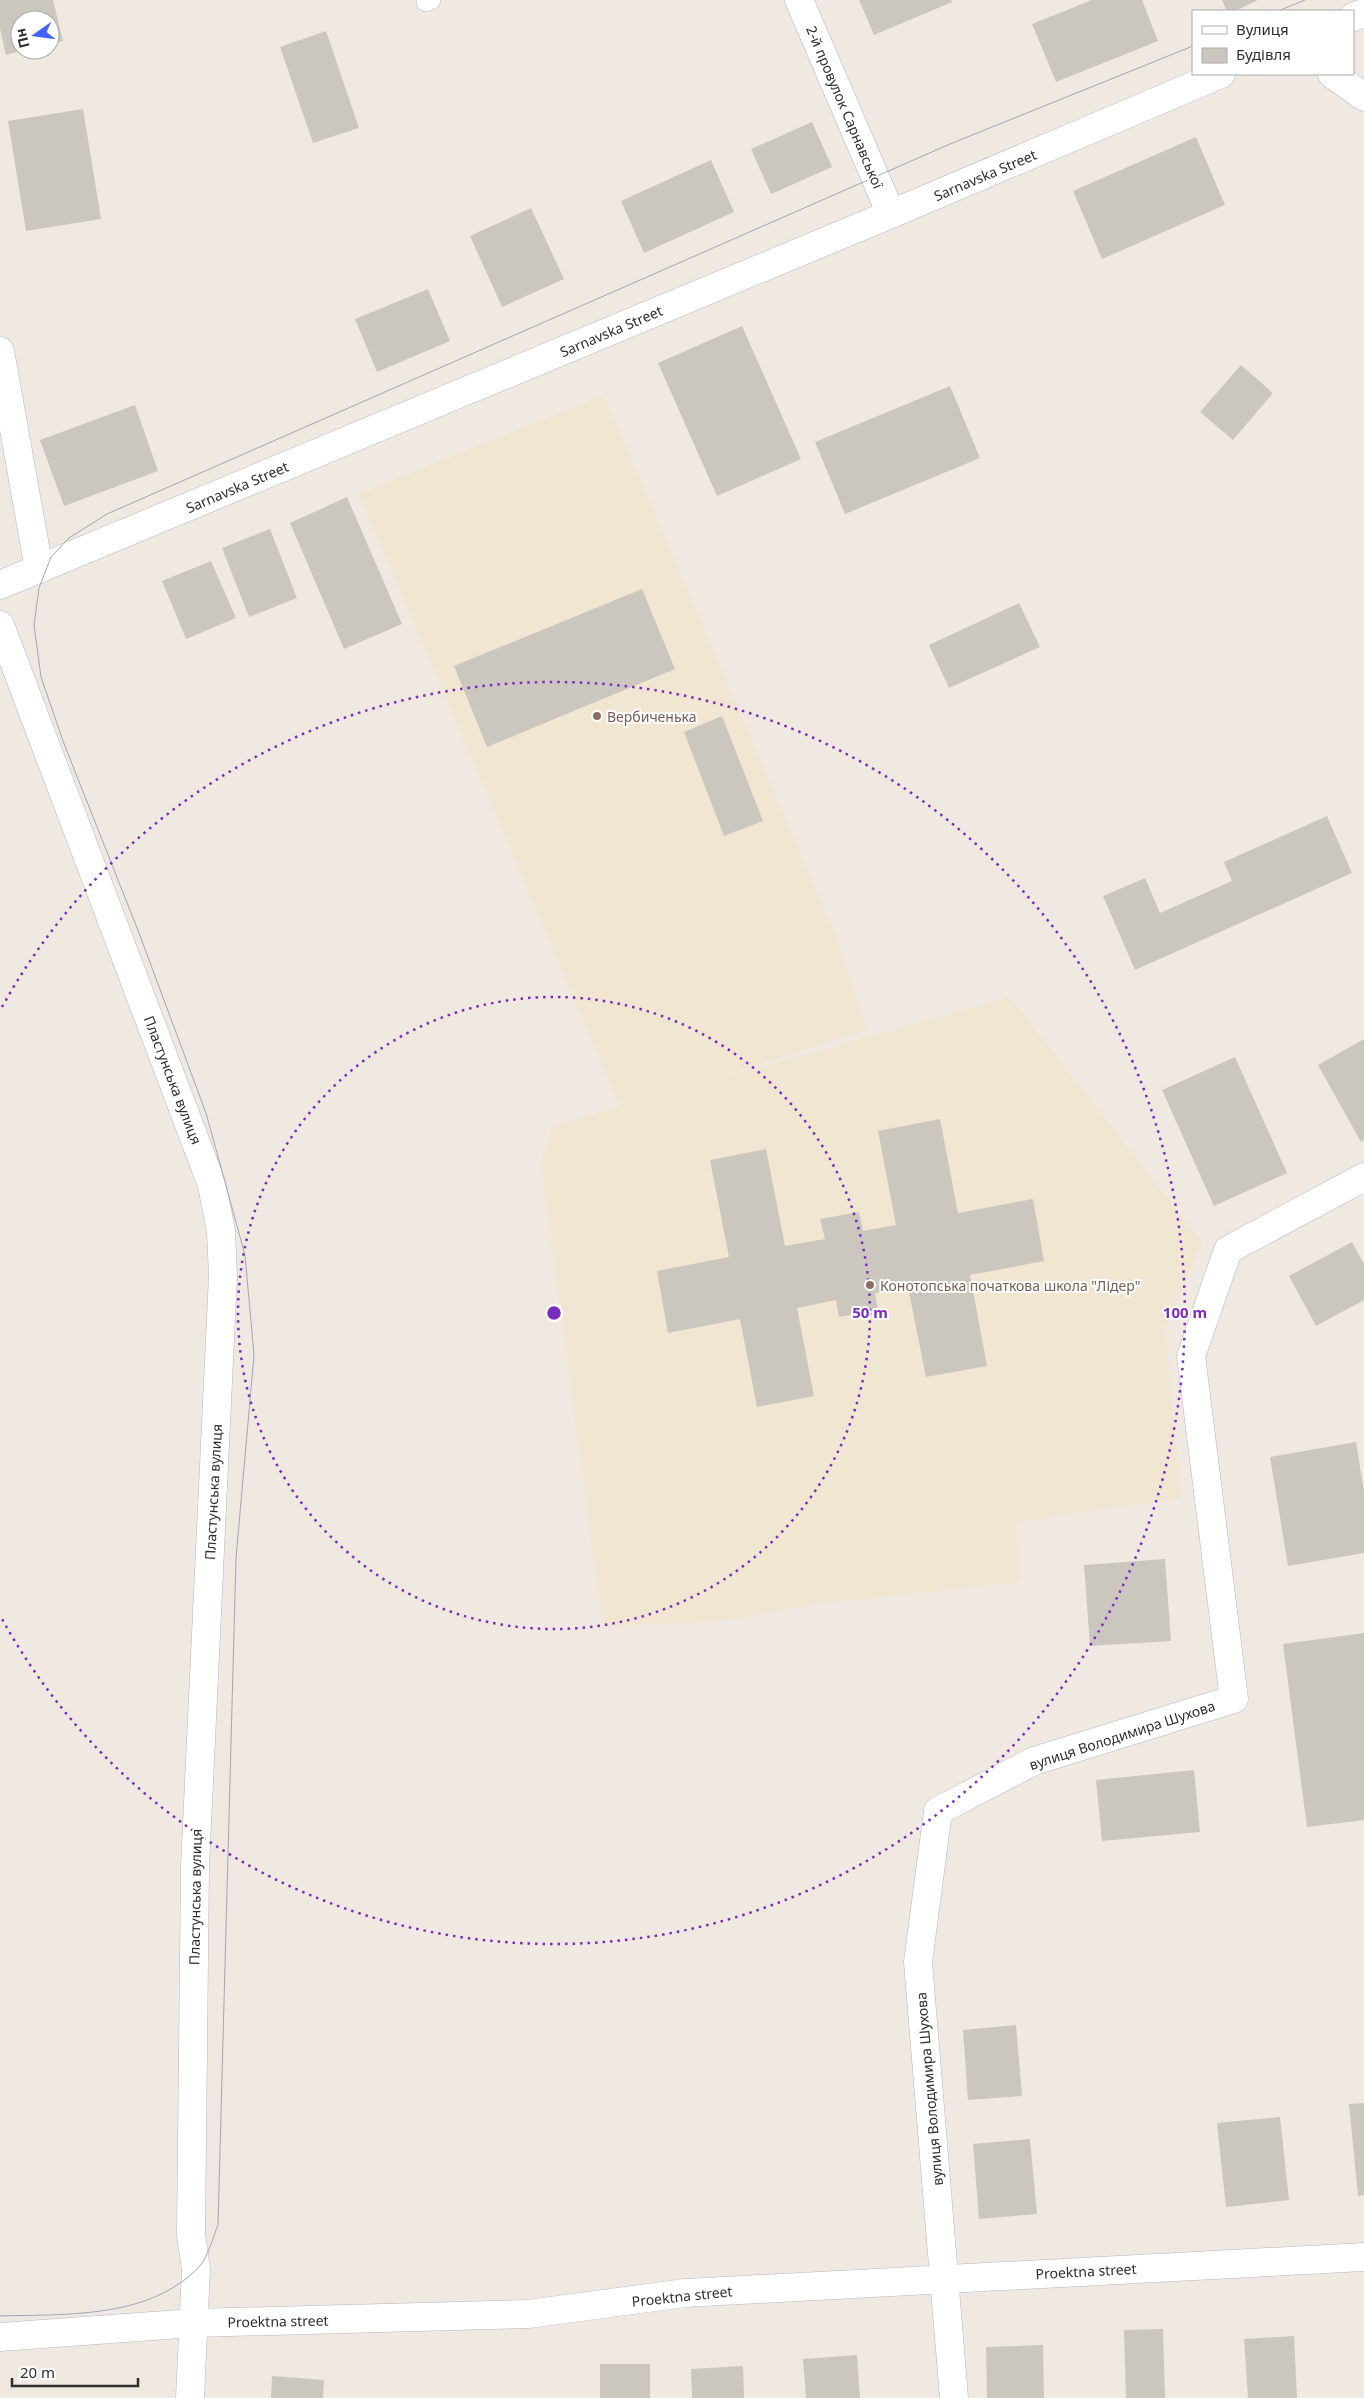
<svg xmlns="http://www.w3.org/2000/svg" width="1364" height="2398" font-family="'Noto Sans',sans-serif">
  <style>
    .education { fill: #f0e6d1 }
    .building { fill: #cbc7bf }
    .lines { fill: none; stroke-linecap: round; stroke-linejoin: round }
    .lane-casing { stroke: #b4b7c1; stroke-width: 20 }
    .street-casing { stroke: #b4b7c1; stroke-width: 29 }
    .secondary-casing { stroke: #b4b7c1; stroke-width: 29 }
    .lane { stroke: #fff; stroke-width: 19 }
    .street { stroke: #fff; stroke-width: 28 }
    .secondary { stroke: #fff; stroke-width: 28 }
    .tram { stroke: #a3a6b8; stroke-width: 1 }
    .ring { fill: none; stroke: #7b2cbf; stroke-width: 2.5; stroke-dasharray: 2.5 5 }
    .education-dot { fill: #8d6e63; stroke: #fff; stroke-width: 2 }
    .labels { text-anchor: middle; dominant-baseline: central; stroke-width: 4; stroke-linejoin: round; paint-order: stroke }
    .street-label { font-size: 14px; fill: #2e2e2e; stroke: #fff }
    .education-label { font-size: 14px; fill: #785e54; stroke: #fff; text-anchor: start }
    .centre { fill: #7b2cbf; stroke: #fff; stroke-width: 2.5 }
    .ring-label { font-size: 15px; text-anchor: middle; font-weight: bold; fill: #7b2cbf; stroke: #fff; stroke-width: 4; stroke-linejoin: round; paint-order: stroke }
  </style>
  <rect width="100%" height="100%" fill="#efe9e1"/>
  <path class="education" d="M604 395 836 937 867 1030 676 1091 1010 997 1202 1242 1165 1329 1181 1498 1017 1522 1019 1582 816 1604 730 1620 603 1627 541 1165 553 1126 620 1106 359 494Z"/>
  <path class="building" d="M0 0H53L63 41 50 44V20H20V51L6 55 0 29Z
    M859 0H951L952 2 874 35Z
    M1092 0H1142L1158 41 1056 82 1032 24Z
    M1222 0H1258L1235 11H1227Z
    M326 31 359 128 313 143 280 47Z
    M83 109 101 219 26 231 8 121Z
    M812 122 832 167 771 194 751 149Z
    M1196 137 1225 205 1102 259 1073 191Z
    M711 160 734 212 644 253 621 201Z
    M531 208 564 279 502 307 470 236Z
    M428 289 450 341 377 372 355 319Z
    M742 326 801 459 717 496 658 363Z
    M1241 365 1273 393 1233 440 1200 412Z
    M950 386 980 458 845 514 815 442Z
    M135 405 158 471 64 506 40 440Z
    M347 497 402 624 344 649 290 523Z
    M270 529 297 598 249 617 222 548Z
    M211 561 236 618 186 639 162 581Z
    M642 589 675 669 487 747 454 666Z
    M1019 603 1040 647 949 688 929 645Z
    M722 716 763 821 724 836 684 732Z
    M1327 816 1352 873 1135 970 1103 896 1145 878 1160 913 1232 881 1224 862Z
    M1364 1039V1140L1361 1142 1318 1065Z
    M1235 1057 1287 1173 1214 1206 1162 1090Z
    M940 1119 958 1213 1033 1199 1044 1261 970 1275 987 1366 926 1377 908 1287 875 1293 878 1310 839 1317 836 1300 797 1308 814 1396 757 1407 740 1319 668 1333 657 1271 729 1257 710 1160 766 1149 785 1246 825 1239 820 1219 859 1212 863 1231 896 1225 878 1131Z
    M1352 1242 1364 1264V1300L1316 1326 1289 1276Z
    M1356 1442 1364 1492V1553L1288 1566 1270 1457Z
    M1165 1559 1171 1641 1090 1646 1084 1565Z
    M1364 1633V1820L1307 1827 1283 1644Z
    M1194 1770 1200 1832 1102 1841 1096 1780Z
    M1016 2025 1022 2096 968 2100 963 2030Z
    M1364 2103V2195L1358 2196 1349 2104Z
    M1280 2117 1289 2200 1226 2207 1217 2123Z
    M1030 2139 1037 2214 979 2219 973 2144Z
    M1163 2329 1165 2398H1126L1124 2330Z
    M1294 2336 1297 2398H1248L1244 2339Z
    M1043 2345 1044 2398H987L986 2347Z
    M857 2355 860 2398H806L803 2359Z
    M600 2364H650V2398H600Z
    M743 2366 744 2398H692L691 2369Z
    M272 2376 324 2380 323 2398H271Z"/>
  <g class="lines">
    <g class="lane-casing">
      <path id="lane" d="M426 2 431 0"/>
    </g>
    <g class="street-casing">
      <path id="street" d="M799 0 891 214
        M1332 74 1364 97
        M0 351 39 569
        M0 625 212 1185 221 1231 223 1276 195 1866 191 2235 196 2269 190 2398
        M0 2337 194 2323 528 2314 685 2293 1364 2257
        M954 2398 918 1962 938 1811 1034 1761 1234 1699 1191 1356 1228 1250 1364 1177"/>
    </g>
    <g class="secondary-casing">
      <path id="secondary" d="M1353 17 1364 13
        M0 585 891 214 1221 74"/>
    </g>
    <use href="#lane" class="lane"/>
    <use href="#street" class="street"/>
    <use href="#secondary" class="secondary"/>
    <path class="tram" d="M1278 11 1305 0
      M0 2316C67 2314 149 2319 199 2267 208 2257 213 2237 218 2225L236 1558 254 1355 245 1255 206 1113 139 933 63 741 41 677 34 625 39 588 51 557 69 538 107 514 950 144 1193 46"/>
  </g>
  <g class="ring">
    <circle cx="554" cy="1313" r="316"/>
    <path d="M2 1007A631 631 0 1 1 2 1619"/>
  </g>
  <g class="education-dot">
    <circle cx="597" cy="716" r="5"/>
    <circle cx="870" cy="1285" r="5"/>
  </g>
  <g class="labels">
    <g class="street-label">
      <text transform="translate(845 107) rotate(67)">2-й провулок Сарнавської</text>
      <text transform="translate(985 175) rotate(-23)">Sarnavska Street</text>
      <text transform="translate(611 331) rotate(-23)">Sarnavska Street</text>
      <text transform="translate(237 487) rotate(-23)">Sarnavska Street</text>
      <text transform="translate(173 1080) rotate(69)">Пластунська вулиця</text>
      <text transform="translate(213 1492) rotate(-87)">Пластунська вулиця</text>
      <text transform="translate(1122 1735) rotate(-18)">вулиця Володимира Шухова</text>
      <text transform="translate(195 1897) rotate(-89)">Пластунська вулиця</text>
      <text transform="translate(929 2089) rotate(-95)">вулиця Володимира Шухова</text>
      <text transform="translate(1086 2271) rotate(-3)">Proektna street</text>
      <text transform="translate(682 2296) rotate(-6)">Proektna street</text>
      <text transform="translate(278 2321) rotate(-1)">Proektna street</text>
    </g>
    <g class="education-label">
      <text x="607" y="716">Вербиченька</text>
      <text x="880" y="1285">Конотопська початкова школа "Лідер"</text>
    </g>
  </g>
  <circle cx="554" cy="1313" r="8" class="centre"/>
  <g class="ring-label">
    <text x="870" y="1318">50 m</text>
    <text x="1185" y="1318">100 m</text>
  </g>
  <rect x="1192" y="10" width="162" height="65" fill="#ffffff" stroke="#ababab"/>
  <rect x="1202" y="26" width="25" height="8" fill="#ffffff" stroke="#ababab"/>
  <text x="1236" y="35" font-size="15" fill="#2e2e2e">Вулиця</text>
  <rect x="1202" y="48" width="25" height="15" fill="#cbc7bf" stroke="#ababab"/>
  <text x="1236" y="60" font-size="15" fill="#2e2e2e">Будівля</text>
  <g transform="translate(35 35) rotate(256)"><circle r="24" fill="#ffffff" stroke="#ababab"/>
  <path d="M0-4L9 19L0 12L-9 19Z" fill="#4264fb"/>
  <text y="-8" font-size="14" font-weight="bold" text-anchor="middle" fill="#2e2e2e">Пн</text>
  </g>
  <path d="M12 2378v8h126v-8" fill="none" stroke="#2e2e2e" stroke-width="2.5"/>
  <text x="20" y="2378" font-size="15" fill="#2e2e2e" stroke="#ffffff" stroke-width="4" paint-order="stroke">20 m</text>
</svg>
